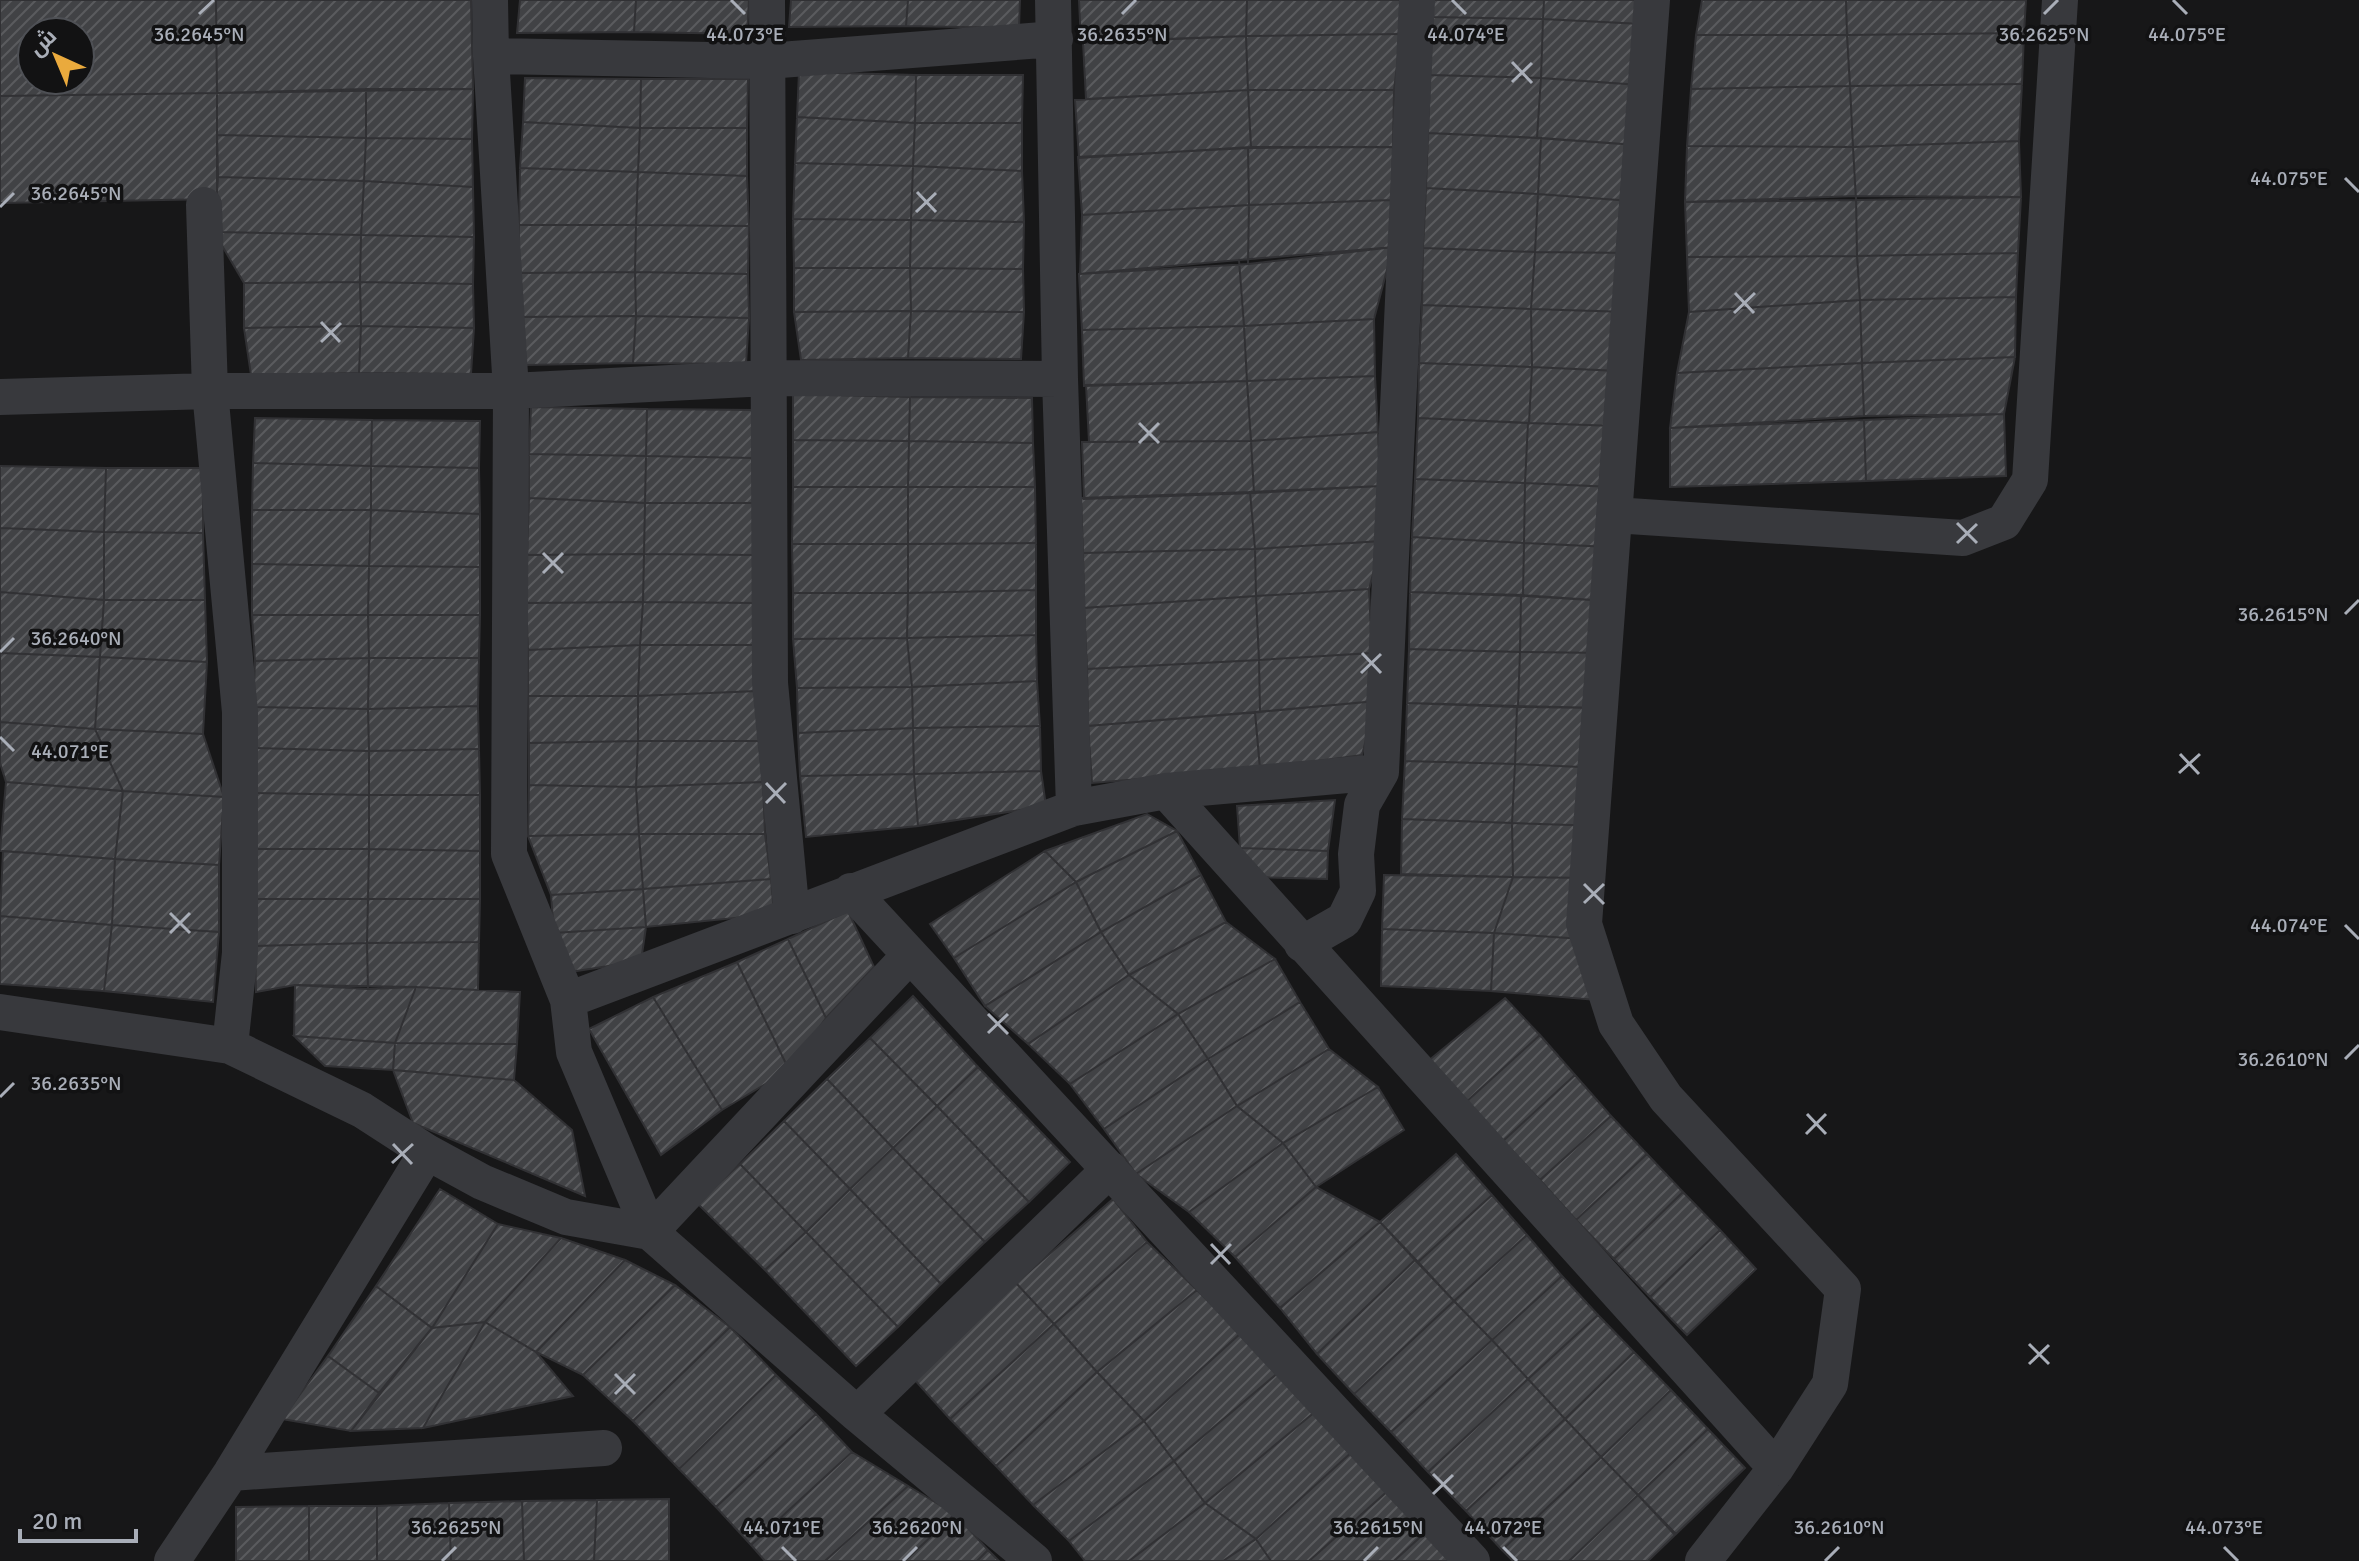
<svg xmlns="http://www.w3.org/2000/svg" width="2359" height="1561" font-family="Signika,Cairo,sans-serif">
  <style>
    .building { fill: url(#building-hatch); stroke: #313134; stroke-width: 2; fill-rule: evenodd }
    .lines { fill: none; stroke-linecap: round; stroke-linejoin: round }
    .street { stroke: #38393d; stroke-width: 36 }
    .ticks { fill: none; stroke: #a9aeb8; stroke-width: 3 }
    .ticks-label { font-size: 20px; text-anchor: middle; fill: #a9aeb8; stroke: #121213; stroke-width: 7; stroke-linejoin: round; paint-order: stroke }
  </style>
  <defs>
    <pattern id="building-hatch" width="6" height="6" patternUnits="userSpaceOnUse" patternTransform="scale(2)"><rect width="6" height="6" fill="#414245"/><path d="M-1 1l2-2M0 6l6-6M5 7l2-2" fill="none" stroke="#5a5b5e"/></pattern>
  </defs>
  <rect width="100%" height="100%" fill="#171718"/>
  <path class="building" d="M0 0H216L217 93 0 96ZM32 32H80V80H32Z
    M216 0H471L473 89 217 93Z
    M520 0H636L634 32 517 33Z
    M636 0H749L747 34 634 32Z
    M791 0H908L906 26 789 27Z
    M908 0H1020L1019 28 906 26Z
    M1079 0H1247L1246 36 1081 43Z
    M1247 0H1401V34L1246 36Z
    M1433 0H1544L1543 19 1432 17Z
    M1544 0H1644L1642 24 1543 19Z
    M1702 0H1846L1847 35H1696Z
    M1846 0H2026L2024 33 1847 35Z
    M1432 17 1543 19 1541 78 1430 75Z
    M1543 19 1642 24 1640 85 1541 78Z
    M2024 33 2022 84 1850 86 1847 35Z
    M1401 34 1394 90H1248L1246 36Z
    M1696 35H1847L1850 86 1691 89Z
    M1246 36 1248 90 1086 99 1083 42Z
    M799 72 916 75 915 123 797 117Z
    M916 75H1023L1022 123H915Z
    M1430 75 1541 78 1537 138 1428 133Z
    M525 78 641 79 640 128 523 122Z
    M1541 78 1640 85 1636 145 1537 138Z
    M641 79H748L747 128H640Z
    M2022 84 2019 141 1853 147 1850 86Z
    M1850 86 1853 147 1687 146 1691 89Z
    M366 89H473L472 139 366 138Z
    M366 89V138L217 135V93Z
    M1248 90H1394L1393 147H1251Z
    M1248 90 1251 147 1079 158 1075 100Z
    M217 93V199L0 203V96Z
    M797 117 915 123 913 166 795 163Z
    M523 122 640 128 638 172 520 168Z
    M915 123H1022V171L913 166Z
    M640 128H747V176L638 172Z
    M1428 133 1541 138 1538 194 1426 188Z
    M217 135 366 138 364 181 218 177Z
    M366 138 472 139 473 187 364 181Z
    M1541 138 1636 145 1631 201 1538 194Z
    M2019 141 2021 197 1856 200 1853 147Z
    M1687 146 1853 147 1856 200 1685 202Z
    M1393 147 1392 200 1249 205 1248 148Z
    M1248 148 1249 205 1082 215 1078 157Z
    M795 163 913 166 911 220 793 219Z
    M913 166 1022 171 1024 222 911 220Z
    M520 168 638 172 636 225H519Z
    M638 172 747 176 749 226 636 225Z
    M218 177 364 181 361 235 214 232Z
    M364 181 473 187 474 237 361 235Z
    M1426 188 1538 194 1535 252 1423 248Z
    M1538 194 1631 201 1634 253 1535 252Z
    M1856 196 1857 256 1687 257 1685 202Z
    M1856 196 2021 197 2018 253 1857 256Z
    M1392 200 1393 247 1248 264 1249 205Z
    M1249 205 1248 264 1080 274 1082 215Z
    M793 219 911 220 910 268H794Z
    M911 220 1024 222 1023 269 910 268Z
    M519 225H636L635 272 519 273Z
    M636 225 749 226 748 274 635 272Z
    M214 232 361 235 360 282 244 283Z
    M361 235 474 237 473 284 360 282Z
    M1393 247 1374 319 1244 326 1239 260Z
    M1423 248 1535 252 1531 309 1422 305Z
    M1535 252 1634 253 1628 312 1531 309Z
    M2018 253 2016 297 1860 300 1857 256Z
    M1857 256 1860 300 1689 312 1687 257Z
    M1239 260 1244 326 1082 330 1079 274Z
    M794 268H910L911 311 794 312Z
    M910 268 1023 269 1024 312 911 311Z
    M635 272 748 274 749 318 636 316Z
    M635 272 636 316 520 317 519 273Z
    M360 282 473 284 474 328 361 326Z
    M360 282 361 326 244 328V283Z
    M2016 297 2015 357 1862 363 1860 300Z
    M1860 300 1862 363 1677 373 1689 312Z
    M1422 305 1531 309 1532 367 1419 363Z
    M1531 309 1628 312 1619 371 1532 367Z
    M911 311 908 358 801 360 794 312Z
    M911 311 1024 312 1021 359 908 358Z
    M636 316 633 363 526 365 520 317Z
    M636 316 749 318 746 364 633 363Z
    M1374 319 1375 376 1247 381 1244 326Z
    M361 326 474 328 471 374 359 373Z
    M361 326 359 373 251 375 244 328Z
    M1244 326 1247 381 1084 386 1082 330Z
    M2015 357 2004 414 1864 416 1862 363Z
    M1419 363 1532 367 1529 423 1418 418Z
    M1862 363 1864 416 1670 428 1677 373Z
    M1532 367 1619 371 1616 426 1529 423Z
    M1375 376 1378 432 1251 441 1247 381Z
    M1247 381 1251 441 1089 442 1086 385Z
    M793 394 910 397 909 441 793 440Z
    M910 397 1032 398 1033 443 909 441Z
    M531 407 647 409 646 456 529 454Z
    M647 409 754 410 753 458 646 456Z
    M2004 414 2006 476 1866 481 1864 420Z
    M255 418 372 420 371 466 253 463Z
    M1418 418 1528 423 1525 483 1415 479Z
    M372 420 480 421 479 468 371 466Z
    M1864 420 1866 481 1670 487V428Z
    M1528 423 1616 426 1613 487 1525 483Z
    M1378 432 1380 486 1254 493 1251 441Z
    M793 440 909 441 908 487H793Z
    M909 441 1033 443 1035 487H908Z
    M1251 441 1254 493 1084 499 1082 442Z
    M529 454 646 456 645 503 529 498Z
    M646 456 753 458 754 503H645Z
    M253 463 371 466V510H252Z
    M0 466 106 468 104 532 0 528Z
    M371 466 479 468 480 514 371 510Z
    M106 468H203V533L104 532Z
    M1415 479 1525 483 1524 543 1412 537Z
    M1525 483 1613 487 1610 547 1524 543Z
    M1380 486 1382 541 1255 549 1250 492Z
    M793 487H908V544H792Z
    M908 487H1035L1036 543 908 544Z
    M1250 492 1255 549 1083 553 1081 498Z
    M529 498 645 503 644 554 527 555Z
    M645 503H754V555L644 554Z
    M252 510H371L369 566 252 564Z
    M371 510 480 514V567L369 566Z
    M0 528 104 532V600L0 592Z
    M104 532 203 533 205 600H104Z
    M1412 537 1524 543 1523 596 1410 592Z
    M1382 541 1369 589 1256 596 1255 549Z
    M1036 543V590L908 593V544Z
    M1524 543 1610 547 1607 601 1523 596Z
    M792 544H908V593H793Z
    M1255 549 1256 596 1084 608 1083 553Z
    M644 554 754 555 755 603 643 602Z
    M644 554 643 602 526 603 527 555Z
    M252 564 369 566 368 615H252Z
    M369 566 480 567V615H368Z
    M1369 589 1372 653 1259 660 1256 596Z
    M1036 590V635L907 638 908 593Z
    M0 592 104 600 100 657 0 653Z
    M1410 592 1521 595 1520 652 1409 649Z
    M793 593H908L907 638 793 639Z
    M1521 595 1607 601 1605 653 1520 652Z
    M1256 596 1259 660 1087 669 1084 608Z
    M104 600H205L207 662 100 657Z
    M643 602 755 603 756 645H640Z
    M643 602 640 645 528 650 526 603Z
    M252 615H368L369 658 255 661Z
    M368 615H480L479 658H369Z
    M1036 635 1037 681 912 687 907 638Z
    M907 638 912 687 797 688 793 639Z
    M640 645H756L757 691 638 696Z
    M640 645 638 696H528V650Z
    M1409 649 1520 652 1518 706 1407 703Z
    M1520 652 1605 653 1604 708 1518 706Z
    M0 653 100 657 95 729 0 722Z
    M1372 653 1376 701 1260 712 1259 660Z
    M100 657 207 662 203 734 95 729Z
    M369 658H479L478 706 368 709Z
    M369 658 368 709 253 707 255 661Z
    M1259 660 1260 712 1088 726 1087 669Z
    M1037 681 1040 726 913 728 912 687Z
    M912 687 913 728 798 733 797 688Z
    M757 691 759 741H638V696Z
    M528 696H638V741L529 743Z
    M1376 701 1362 755 1260 769 1255 712Z
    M1407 703 1517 707 1515 764 1405 761Z
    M478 706 479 749 369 751 368 709Z
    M253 707 368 709 369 751 252 748Z
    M1517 707 1604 708V768L1515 764Z
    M1255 712 1260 769 1092 783 1088 726Z
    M0 722 95 729 123 791 6 782 0 763Z
    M1040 726 1041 771 914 774 913 728Z
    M913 728 914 774 800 776 798 733Z
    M95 729 203 734 224 797 123 791Z
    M638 741H759L763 782 636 787Z
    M638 741 636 787 529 785V743Z
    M252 748 369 751V795L252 793Z
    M479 749 480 795H369V751Z
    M1405 761 1515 764 1512 823 1402 819Z
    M1515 764 1604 768 1601 826 1512 823Z
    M1041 771 1046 806 918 826 914 774Z
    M914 774 918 826 806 837 800 776Z
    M6 782 123 791 115 859 0 851Z
    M763 782 765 834H639L636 787Z
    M529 785 636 787 639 834 528 836Z
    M123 791 224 797 219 865 115 859Z
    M252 793 369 795V849H251Z
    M369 795H480V851L369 849Z
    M1335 800 1328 851 1240 848 1237 806Z
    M1147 814 1177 831 1076 882 1045 851Z
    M1402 819 1512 823 1513 877 1401 874Z
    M1512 823 1601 826 1598 878 1513 877Z
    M1177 831 1201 875 1101 932 1076 882Z
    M639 834H765L771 879 643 889Z
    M639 834 643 889 551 895 528 836Z
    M1240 848 1328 851 1327 879 1250 877Z
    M251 849H369L368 899H252Z
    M369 849 480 851V899H368Z
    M3 851 115 859 112 925 0 916Z
    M1045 851 1076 882 954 958 930 924Z
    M115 859 219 865V932L112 925Z
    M1201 875 1226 922 1129 975 1101 932Z
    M1384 875 1513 877 1494 933 1382 929Z
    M1513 877 1598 878 1597 940 1494 933Z
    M771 879 774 914 646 927 643 889Z
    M1076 882 1101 932 985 1006 954 958Z
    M643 889 646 927 554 933 551 895Z
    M252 899H368L367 943 255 946Z
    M368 899H480L479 942 367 943Z
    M848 911 874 967 826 1018 788 939Z
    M0 916 112 925 104 991 0 984Z
    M1226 922 1275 959 1178 1014 1129 975Z
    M112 925 219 932 213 1002 104 991Z
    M646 927 641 961 557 974 554 933Z
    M1382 929 1494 933 1491 991 1381 986Z
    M1101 932 1129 975 1028 1044 985 1006Z
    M1494 933 1597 940 1596 1000 1491 991Z
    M788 939 826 1018 789 1070 737 962Z
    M479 942 478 990 416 987 368 989 367 943Z
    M367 943 368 989 295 985 256 992 255 946Z
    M1275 959 1300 1002 1208 1059 1178 1014Z
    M737 962 789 1070 722 1110 653 997Z
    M1129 975 1178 1014 1070 1084 1028 1044Z
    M295 985 416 987 395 1043 294 1036Z
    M416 987 520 992 517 1044 395 1043Z
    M913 996 978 1067 937 1106 870 1038Z
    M653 997 722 1110 661 1155 589 1029Z
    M1505 998 1540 1035 1466 1102 1428 1061Z
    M1300 1002 1329 1049 1237 1106 1208 1059Z
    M1178 1014 1208 1059 1104 1129 1070 1084Z
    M1540 1035 1575 1075 1503 1141 1466 1102Z
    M294 1036 395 1043 393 1070 325 1066Z
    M870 1038 937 1106 893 1148 827 1079Z
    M395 1043 517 1044 514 1080 393 1070Z
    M1329 1049 1378 1087 1283 1143 1237 1106Z
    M1208 1059 1237 1106 1136 1174 1104 1129Z
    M978 1067 1070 1162 1029 1202 937 1106Z
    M393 1070 514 1080 572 1130 585 1196 413 1123Z
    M1575 1075 1611 1116 1540 1180 1503 1141Z
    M827 1079 893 1148 850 1189 784 1121Z
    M1378 1087 1404 1130 1316 1187 1283 1143Z
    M937 1106 1029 1202 985 1242 893 1148Z
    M1237 1106 1283 1143 1189 1212 1136 1174Z
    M1611 1116 1647 1154 1576 1220 1540 1180Z
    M784 1121 850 1189 806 1232 740 1164Z
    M1283 1143 1316 1187 1235 1257 1189 1212Z
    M893 1148 985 1242 941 1284 850 1189Z
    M1456 1154 1492 1195 1418 1262 1380 1222Z
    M1647 1154 1683 1192 1614 1259 1576 1220Z
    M740 1164 806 1232 765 1270 697 1203Z
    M1316 1187 1380 1222 1280 1308 1235 1257Z
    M440 1189 498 1224 432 1328 376 1286Z
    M850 1189 941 1284 898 1327 806 1232Z
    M1683 1192 1720 1230 1650 1297 1614 1259Z
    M1492 1195 1527 1235 1454 1301 1418 1262Z
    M1113 1199 1147 1242 1054 1324 1016 1283Z
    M1380 1222 1415 1260 1317 1354 1280 1308Z
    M498 1224 561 1238 485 1322 432 1328Z
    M1720 1230 1756 1269 1687 1335 1650 1297Z
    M806 1232 898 1327 856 1366 765 1270Z
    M1527 1235 1562 1276 1492 1340 1454 1301Z
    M561 1238 625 1260 536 1352 485 1322Z
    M1147 1242 1197 1290 1097 1372 1054 1324Z
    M625 1260 675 1285 583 1375 536 1352Z
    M1415 1260 1454 1301 1354 1394 1317 1354Z
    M1562 1276 1598 1315 1528 1379 1492 1340Z
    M1016 1283 1054 1324 950 1419 913 1378Z
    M675 1285 730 1327 633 1421 583 1375Z
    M376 1286 432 1328 379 1393 328 1356Z
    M1197 1290 1241 1333 1144 1421 1097 1372Z
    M1454 1301 1492 1340 1391 1432 1354 1394Z
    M1598 1315 1634 1352 1565 1419 1528 1379Z
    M485 1322 423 1428 351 1431 432 1328Z
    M485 1322 536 1352 573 1396 423 1428Z
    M1054 1324 1097 1372 996 1466 950 1419Z
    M730 1327 776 1375 679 1469 633 1421Z
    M1241 1333 1279 1372 1174 1461 1144 1421Z
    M1492 1340 1528 1379 1428 1472 1391 1432Z
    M1634 1352 1671 1390 1601 1457 1565 1419Z
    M328 1356 379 1393 351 1431 282 1419Z
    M1097 1372 1144 1421 1033 1505 996 1466Z
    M1279 1372 1316 1411 1205 1503 1174 1461Z
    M776 1375 816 1414 716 1507 679 1469Z
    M1528 1379 1565 1419 1466 1511 1428 1472Z
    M1671 1390 1708 1429 1638 1495 1601 1457Z
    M1316 1411 1353 1451 1256 1539 1205 1503Z
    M816 1414 852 1452 751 1545 716 1507Z
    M1565 1419 1601 1457 1502 1550 1466 1511Z
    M1144 1421 1174 1461 1069 1541 1033 1505Z
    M1708 1429 1745 1468 1676 1534 1638 1495Z
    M1353 1451 1390 1489 1309 1561H1271L1256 1539Z
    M852 1452 908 1486 825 1561H765L751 1545Z
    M1601 1457 1638 1495 1569 1561H1513L1502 1550Z
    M1174 1461 1205 1503 1129 1561H1085L1069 1541Z
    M908 1486 955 1514 905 1561H825Z
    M1390 1489 1428 1530 1394 1561H1309Z
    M1638 1495 1675 1535 1648 1561H1569Z
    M669 1499V1561H594L597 1500Z
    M597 1500 594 1561H524L522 1501Z
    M522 1501 524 1561H451L449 1503Z
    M449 1503 451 1561H377V1506Z
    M1205 1503 1256 1539 1223 1561H1129Z
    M309 1506V1561H236V1507Z
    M309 1506H377V1561H309Z
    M955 1514 988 1550 977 1561H905Z
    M1428 1530 1457 1561H1394Z
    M1256 1539 1271 1561H1223Z
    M988 1550 999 1561H977Z"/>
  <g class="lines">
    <path class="street" d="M490 0 491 56 511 391 509 854 568 1000 574 1052 650 1232 857 1414 1034 1561
      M767 0 770 683 792 916
      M1053 0 1060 379 1074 808
      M1652 0 1584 924 1616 1024 1666 1098 1843 1289 1830 1384 1776 1468 1703 1561
      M491 56 767 61 1055 39
      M204 205 210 391 240 712V953L230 1046
      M0 397 210 391H511L768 378 1060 379
      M1614 515 1963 538 2004 522 2030 480 2060 0
      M1166 791 1381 772
      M851 891 1472 1561
      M1302 944 1344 920 1358 891 1356 854 1362 805 1381 772 1417 0
      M568 1000 1074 808 1166 791 1776 1468
      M0 1012 230 1046 362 1110 427 1152 482 1182 566 1217 650 1232
      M650 1232 910 955
      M857 1414 1110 1169
      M231 1473 604 1448
      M172 1561 231 1473 427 1152"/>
  </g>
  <path class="ticks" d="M731 0 745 14M1452 0 1466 14M2173 0 2187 14M199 14 214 0M1122 14 1136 0M2044 14 2058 0M1512 62 1532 83M1512 82 1532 63M2345 178 2359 192M917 192 936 212M0 207 14 193M916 212 936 193M1735 293 1754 313M1734 313 1755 293M321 322 340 342M321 342 341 323M1139 423 1159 443M1139 443 1159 423M1957 523 1977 543M1957 543 1977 524M543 553 563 573M543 573 563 553M2345 614 2359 600M0 652 14 638M1362 653 1381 673M1361 673 1381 654M0 737 14 751M2180 754 2199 774M2179 773 2200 754M766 783 785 803M766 803 786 783M1584 884 1604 904M1584 903 1604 884M170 913 190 933M2345 925 2359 939M170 933 190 913M988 1014 1008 1034M988 1033 1008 1014M2345 1059 2359 1045M0 1097 14 1083M1807 1114 1826 1134M1806 1134 1826 1114M393 1144 412 1164M392 1163 413 1144M1211 1244 1230 1264M1211 1264 1231 1244M2029 1344 2049 1364M2029 1364 2049 1345M615 1374 635 1394M615 1394 635 1374M1433 1474 1453 1494M1433 1494 1453 1475M782 1547 796 1561M1503 1547 1517 1561M2224 1547 2238 1561M442 1561 456 1547M903 1561 917 1547M1364 1561 1378 1547M1825 1561 1839 1547"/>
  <g class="ticks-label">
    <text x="199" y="41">36.2645°N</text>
    <text x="1122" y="41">36.2635°N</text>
    <text x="2044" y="41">36.2625°N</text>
    <text x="2187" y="41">44.075°E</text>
    <text x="745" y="41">44.073°E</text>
    <text x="1466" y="41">44.074°E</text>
    <text x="2289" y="185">44.075°E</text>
    <text x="76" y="200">36.2645°N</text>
    <text x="2283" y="621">36.2615°N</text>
    <text x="76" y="645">36.2640°N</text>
    <text x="70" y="758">44.071°E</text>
    <text x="2289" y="932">44.074°E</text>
    <text x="2283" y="1066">36.2610°N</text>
    <text x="76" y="1090">36.2635°N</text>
    <text x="782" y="1534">44.071°E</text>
    <text x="1503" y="1534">44.072°E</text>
    <text x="2224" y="1534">44.073°E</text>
    <text x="456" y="1534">36.2625°N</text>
    <text x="917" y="1534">36.2620°N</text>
    <text x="1378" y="1534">36.2615°N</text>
    <text x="1839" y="1534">36.2610°N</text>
  </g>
  <g transform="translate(56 56) rotate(316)"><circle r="38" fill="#121213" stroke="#4e5055" stroke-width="2"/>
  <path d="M0-6L14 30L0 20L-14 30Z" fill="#eaaa3d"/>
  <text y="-12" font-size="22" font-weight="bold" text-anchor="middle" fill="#a9aeb8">ش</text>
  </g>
  <path d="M20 1529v12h116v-12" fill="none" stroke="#a9aeb8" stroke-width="4"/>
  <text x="32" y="1529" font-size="24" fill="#a9aeb8" stroke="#121213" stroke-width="6" paint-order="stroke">20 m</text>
</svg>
